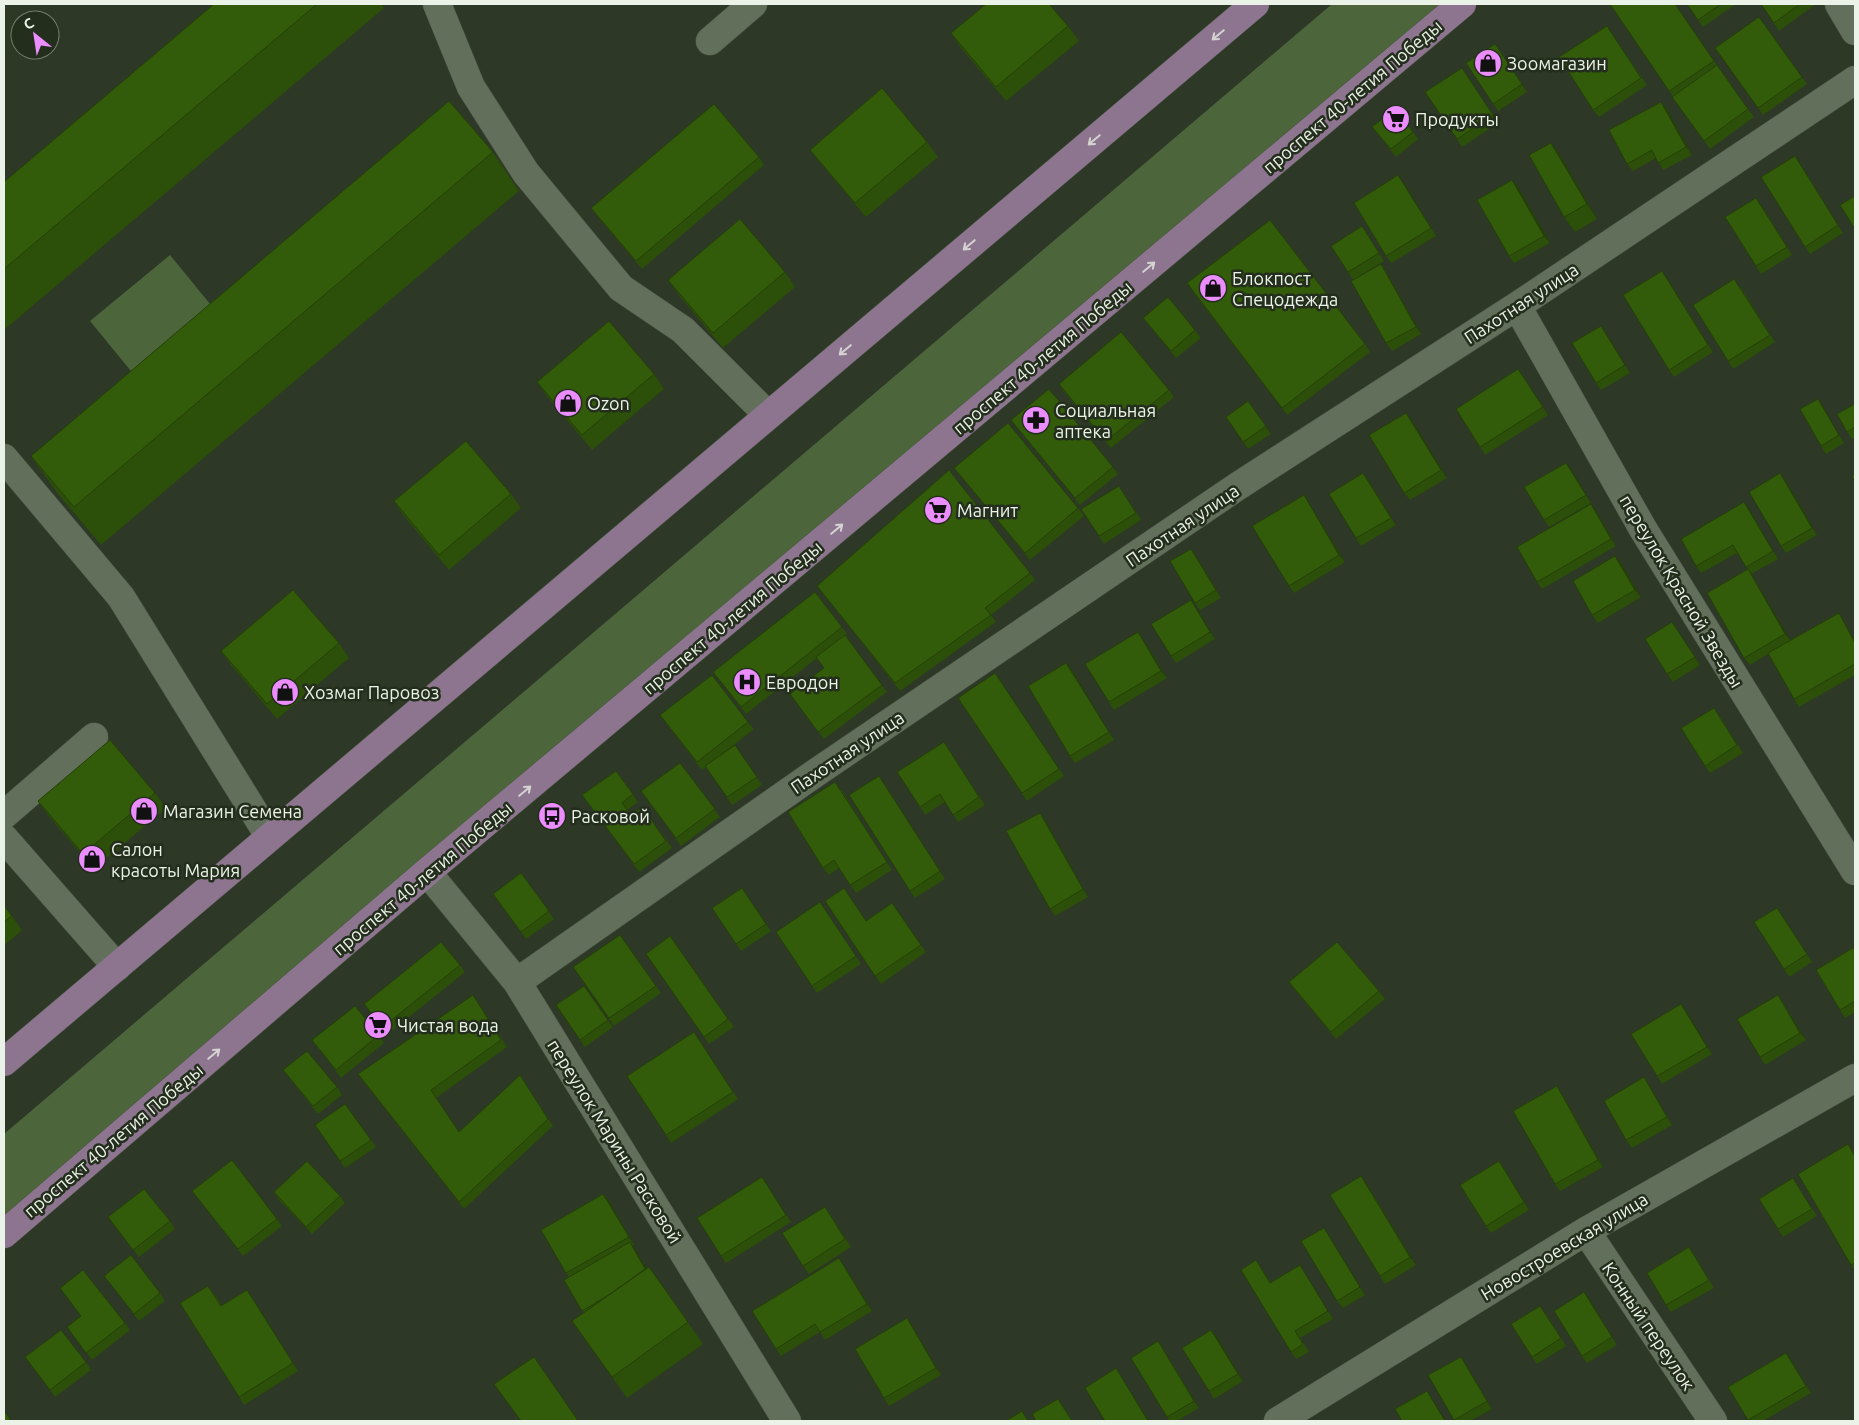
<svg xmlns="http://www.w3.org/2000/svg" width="1859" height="1425" font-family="Ubuntu,sans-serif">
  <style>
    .green { fill: #4c653b }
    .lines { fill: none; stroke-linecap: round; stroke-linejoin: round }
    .minor-casing { stroke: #4d5747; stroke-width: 29 }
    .major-casing { stroke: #4d5747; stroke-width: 29 }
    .minor { stroke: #626f5b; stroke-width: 28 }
    .major { stroke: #8d7590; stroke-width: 28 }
    .wall { fill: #2c4f09 }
    .shaded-wall { fill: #244007 }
    .building { fill: #335c0a; stroke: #244007 }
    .oneway { stroke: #d4d3d1 }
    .labels { text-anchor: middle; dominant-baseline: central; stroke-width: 5; stroke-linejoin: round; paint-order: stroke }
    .poi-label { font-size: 18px; fill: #ebf2e7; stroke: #242e1d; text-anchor: start }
    .street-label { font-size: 18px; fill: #ebf2e7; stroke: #242e1d }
  </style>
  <rect width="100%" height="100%" fill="#2d3827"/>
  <path class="green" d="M1332 4H1453L4 1219V1134Z
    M170 255 215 310 135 376 90 321Z"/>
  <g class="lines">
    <g class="minor-casing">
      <path id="minor" d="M437 4 471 87 526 173 621 288 683 330 768 415
        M1839 4 1855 31
        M710 41 753 4
        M1517 306 1643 529 1855 871
        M4 458 121 597 269 836
        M4 815 94 737
        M4 838 117 967
        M427 872 517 982 787 1421
        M517 982 814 774 1238 486 1517 306 1855 80
        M1586 1231 1713 1421
        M1278 1421 1586 1231 1855 1078"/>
    </g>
    <g class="major-casing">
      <path id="major" d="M4 1062 1255 4
        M4 1234 427 872 1462 4"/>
    </g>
    <use href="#minor" class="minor"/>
    <use href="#major" class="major"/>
  </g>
  <path class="wall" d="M214 4H381L384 8 4 330V182Z
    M1610 4H1675L1717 65 1754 117 1710 149 1678 104Z
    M1687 4H1736L1703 27Z
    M1761 4H1816L1779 31Z
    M1759 17 1807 84 1763 115 1715 48Z
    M1068 26 1079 41 1006 101 961 48 951 33Z
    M1607 26 1647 85 1599 117 1593 110Z
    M1495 44 1527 92 1498 111 1466 63Z
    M1462 68 1498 123 1462 147 1425 92Z
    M1661 102 1667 109 1692 155 1663 170 1656 158 1633 171 1627 164Z
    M1372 127 1413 132 1418 139 1396 157Z
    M927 142 938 157 866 217 821 164 810 150Z
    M493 152 519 191 101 545 58 494 31 456Z
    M1795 156 1843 233 1810 254 1805 247Z
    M759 157 764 165 642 269 597 216 591 208Z
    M1561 157 1597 219 1575 232 1564 217Z
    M1398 175 1436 236 1391 263 1386 256Z
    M1512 180 1518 187 1550 243 1514 263 1509 256Z
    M1761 205 1792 255 1761 274 1756 266Z
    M1362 226 1384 261 1353 280 1348 272Z
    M1381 264 1386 272 1421 334 1392 351 1386 343Z
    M785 272 795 287 723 348 678 294 668 280Z
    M1667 278 1713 352 1674 377 1669 370Z
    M1740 286 1775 342 1733 369 1728 361Z
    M1192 291 1365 344 1370 352 1287 415Z
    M1143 318 1195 330 1201 338 1176 358Z
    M1601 326 1630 373 1601 390 1596 383Z
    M1518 369 1548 415 1485 455 1480 447Z
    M654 374 664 389 592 450 547 396 537 382Z
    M1059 384 1169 390 1174 397 1111 448 1064 392Z
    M1818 399 1844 443 1826 454 1821 446Z
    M1248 401 1271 434 1248 449 1226 417Z
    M1855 405V437L1852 439 1847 432Z
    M1406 413 1447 478 1410 500 1404 493Z
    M1011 420 1113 467 1118 474 1080 505 1017 428Z
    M1566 463 1591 503 1549 527 1544 520Z
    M954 468 1078 508 1084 516 1030 560 960 475Z
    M1780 473 1786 481 1817 535 1786 553 1781 546Z
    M1368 480 1396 525 1361 546 1356 538Z
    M1124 493 1141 520 1104 544 1099 536Z
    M511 494 521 508 449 570 404 516 394 501Z
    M1304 495 1345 562 1294 593 1289 586Z
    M1749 509 1778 559 1751 574 1790 640 1839 613 1855 641V675L1799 707 1794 699 1768 654 1750 665 1744 658 1748 569 1737 553 1701 573 1696 566Z
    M1596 511 1616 546 1542 589 1537 582Z
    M1196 556 1221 598 1200 610 1195 603Z
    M1621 563 1641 597 1598 623 1592 615Z
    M1030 573 1035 580 991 615 996 622 900 691 817 586Z
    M1191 600 1215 639 1176 663 1171 656Z
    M1672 622 1700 665 1673 682 1667 674Z
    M842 627 847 634 845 636 887 692 824 739 790 694 824 668 817 658 746 714 713 672Z
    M1143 639 1167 678 1114 710 1109 702Z
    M339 643 349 658 277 719 231 665 221 651Z
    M1066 663 1114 740 1075 763 1070 756Z
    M995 673 1064 776 1027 801 958 698Z
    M660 715 748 722 754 729 721 755 735 745 762 785 732 805 706 767 702 770Z
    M1719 715 1743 753 1710 773 1705 766Z
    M944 742 985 805 958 822 945 802 925 815 920 807Z
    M680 763 720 817 681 846 641 791Z
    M616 771 638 802 627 810 631 815 642 807 672 848 639 872 582 795Z
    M884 783 945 879 915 898 910 891Z
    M841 789 892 870 856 893 839 868 829 875 823 868Z
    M155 793 166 808 94 869 48 815 38 801Z
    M1040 813 1045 820 1088 897 1055 916 1050 909Z
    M521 873 554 919 526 939 493 894Z
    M742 888 771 931 741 951 712 908Z
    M825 901 866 921 892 903 926 952 881 984Z
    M820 902 861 964 817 993 776 932Z
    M4 906 12 916 22 930 4 946Z
    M1777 908 1812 962 1789 977 1784 969Z
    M620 935 661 993 614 1026 573 967Z
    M670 936 734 1027 709 1044 646 954Z
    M1855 951V1012L1845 1018 1840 1010Z
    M460 965 465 972 388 1034 364 1004Z
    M1289 982 1379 991 1385 999 1336 1039 1295 990Z
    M584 986 613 1027 585 1047 556 1005Z
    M473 995 507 1047 436 1098 459 1132 525 1083 553 1126 464 1209 358 1074Z
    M1783 1003 1806 1040 1765 1065 1760 1057Z
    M1681 1004 1712 1054 1662 1084 1657 1076Z
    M379 1035 384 1043 341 1078 312 1040Z
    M699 1040 738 1099 671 1143 666 1135Z
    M283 1070 337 1087 342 1095 318 1114Z
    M1649 1085 1672 1125 1632 1148 1626 1140Z
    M1562 1094 1603 1167 1560 1191 1555 1184Z
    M345 1104 376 1147 345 1168 315 1125Z
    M1848 1144 1855 1155V1271L1851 1265Z
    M1504 1168 1529 1210 1491 1233 1486 1226Z
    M1366 1183 1416 1265 1385 1284 1380 1276Z
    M767 1185 791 1222 726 1263 721 1256Z
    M1798 1186 1817 1216 1783 1237 1778 1229Z
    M192 1191 277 1219 282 1226 243 1256Z
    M274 1192 340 1196 345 1203 312 1234 279 1200Z
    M609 1201 634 1245 632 1246 646 1268 649 1267 703 1344 627 1398 572 1321 584 1313 564 1280 569 1277 566 1273Z
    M830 1214 851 1247 809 1274 803 1266Z
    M108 1217 170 1221 175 1229 139 1257Z
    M1324 1228 1365 1295 1343 1308 1337 1301Z
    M1694 1255 1714 1288 1671 1312 1666 1305Z
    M839 1258 872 1311 825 1340 820 1332 781 1356 776 1349Z
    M1256 1260 1271 1283 1300 1265 1333 1319 1300 1338 1309 1352 1296 1359 1291 1352Z
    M104 1276 160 1293 165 1301 139 1321Z
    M60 1288 125 1323 130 1330 92 1360 72 1334 81 1316Z
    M1584 1292 1617 1345 1587 1363 1582 1356Z
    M214 1293 222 1306 252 1298 298 1371 244 1405 239 1397Z
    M1546 1313 1566 1346 1537 1364 1532 1357Z
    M907 1318 912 1326 941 1375 889 1406 884 1398Z
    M1217 1337 1243 1381 1214 1399 1209 1391Z
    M1158 1341 1199 1408 1177 1421H1169L1167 1417Z
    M25 1357 86 1362 91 1370 55 1397Z
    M1461 1357 1492 1409 1470 1421H1455L1428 1375Z
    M1791 1360 1811 1393 1763 1421H1749L1728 1387Z"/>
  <path class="shaded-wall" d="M1661 102 1667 109 1692 155 1686 147Z
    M1551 143 1561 157 1597 219 1587 204Z
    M1795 156 1800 163 1843 233 1838 225Z
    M1398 175 1404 183 1436 236 1431 228Z
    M1512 180 1518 187 1550 243 1544 236Z
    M1381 264 1386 272 1421 334 1416 327Z
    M1662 271 1667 278 1713 352 1708 345Z
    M1601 326 1606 333 1630 373 1625 365Z
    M1818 399 1823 406 1844 443 1839 435Z
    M1406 413 1412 420 1447 478 1441 470Z
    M1566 463 1572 470 1591 503Z
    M1363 473 1368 480 1396 525 1391 518Z
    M1780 473 1786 481 1817 535 1812 528Z
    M1304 495 1309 503 1345 562 1339 555Z
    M1744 502 1749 509 1778 559 1773 551Z
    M1591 504 1596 511 1616 546 1611 539Z
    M1191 549 1196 556 1221 598 1216 590Z
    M1615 556 1621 563 1641 597 1635 590Z
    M1748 569 1753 577 1791 641 1785 634Z
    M1191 600 1196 607 1215 639 1210 632Z
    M1839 613 1855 641V643Z
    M1138 632 1143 639 1167 678 1161 671Z
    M1066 663 1072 670 1114 740 1109 732Z
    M1040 813 1045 820 1088 897 1083 889Z
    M1778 995 1783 1003 1806 1040 1800 1033Z
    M1681 1004 1687 1012 1712 1054 1707 1047Z
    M1644 1077 1649 1085 1672 1125 1667 1117Z
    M1557 1086 1562 1094 1603 1167 1598 1160Z
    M1499 1161 1504 1168 1529 1210 1524 1202Z
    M1361 1176 1366 1183 1416 1265 1410 1257Z
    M603 1194 609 1201 634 1245 629 1237Z
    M1324 1228 1329 1235 1365 1295 1360 1287Z
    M630 1242 635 1249 653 1280 647 1272Z
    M839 1258 844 1265 872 1311 867 1304Z
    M1584 1292 1590 1300 1617 1345 1612 1337Z
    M907 1318 912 1326 941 1375 936 1368Z
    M1211 1330 1217 1337 1243 1381 1238 1374Z
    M1158 1341 1163 1349 1199 1408 1194 1401Z
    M1786 1353 1791 1360 1811 1393 1806 1386Z
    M1461 1357 1466 1364 1492 1409 1487 1401Z
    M1116 1368 1121 1376 1149 1421H1148Z
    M1427 1391 1432 1398 1446 1421H1445Z"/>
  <path class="building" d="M214 4H317L4 269V182Z
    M986 4H1049L1068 26 996 87 951 33Z
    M1610 4H1675L1714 61 1669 91Z
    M1687 4H1721L1698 20Z
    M1761 4H1800L1774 23Z
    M1759 17 1802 77 1758 108 1715 48Z
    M1607 26 1641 78 1593 110 1559 57Z
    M1495 44 1522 84 1493 104 1466 63Z
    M1717 65 1748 109 1704 141 1672 97Z
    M1462 68 1493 115 1457 139 1425 92Z
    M882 88 927 142 855 203 810 150Z
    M449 101 493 152 74 507 31 456Z
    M1661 102 1686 147 1658 163 1652 150 1627 164 1609 130Z
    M714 104 759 157 636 261 591 208Z
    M1395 109 1413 132 1391 149 1372 127Z
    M1551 143 1587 204 1564 217 1529 155Z
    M1795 156 1838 225 1805 247 1761 177Z
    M1398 175 1431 228 1386 256 1354 203Z
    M1512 180 1544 236 1509 256 1477 200Z
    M1855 196V229L1840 205Z
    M1756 198 1787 247 1756 266 1725 217Z
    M740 219 785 272 713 333 668 280Z
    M1270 220 1365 344 1282 408 1187 283Z
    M1362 226 1379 253 1348 272 1331 246Z
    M1381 264 1416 327 1386 343 1351 281Z
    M1662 271 1708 345 1669 370 1623 295Z
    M1734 279 1770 335 1728 361 1693 305Z
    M1168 297 1195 330 1171 351 1143 318Z
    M609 321 654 374 582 435 537 382Z
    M1601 326 1625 365 1596 383 1572 343Z
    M1121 332 1169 390 1106 441 1059 384Z
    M1518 369 1543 407 1480 447 1456 409Z
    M1049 389 1113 467 1075 498 1011 420Z
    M1818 399 1839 435 1821 446 1800 409Z
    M1248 401 1266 426 1243 442 1226 417Z
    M1855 404V427L1847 432 1837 414Z
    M1406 413 1441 470 1404 493 1369 435Z
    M1008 423 1078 508 1025 553 954 468Z
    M466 441 511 494 439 555 394 501Z
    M1566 463 1586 495 1544 520 1524 487Z
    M949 470 1030 573 985 608 991 615 895 683 817 586Z
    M1363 473 1391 518 1356 538 1329 494Z
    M1780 473 1812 528 1781 546 1749 492Z
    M1855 474V481L1852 476Z
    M1119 486 1136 513 1099 536 1081 509Z
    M1304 495 1339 555 1289 586 1252 526Z
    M1744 502 1773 551 1746 567 1733 545 1696 566 1681 539Z
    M1591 504 1611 539 1537 582 1517 547Z
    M1191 549 1216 590 1195 603 1170 561Z
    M1615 556 1635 590 1592 615 1573 581Z
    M1748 569 1785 634 1744 658 1707 593Z
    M293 590 339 643 267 704 221 651Z
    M815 592 842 627 741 707 713 672Z
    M1191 600 1210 632 1171 656 1151 624Z
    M1839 613 1855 643V664L1794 699 1768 653Z
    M1672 622 1695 657 1667 674 1645 639Z
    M1138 632 1161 671 1109 702 1085 664Z
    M845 635 882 685 818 732 790 694 824 668 816 657Z
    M1066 663 1109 732 1070 756 1028 686Z
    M995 673 1059 769 1022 793 958 698Z
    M712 675 748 722 697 762 660 715Z
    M1714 708 1737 745 1705 766 1681 728Z
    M110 740 155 793 83 854 38 801Z
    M944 742 979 797 953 815 940 794 920 807 897 772Z
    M735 745 757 777 727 797 705 766Z
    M680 763 715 809 676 838 641 791Z
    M616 771 633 794 622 803 631 815 642 807 666 841 634 864 582 795Z
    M879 776 940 871 910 891 849 795Z
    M835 782 887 862 850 885 834 860 823 868 788 812Z
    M1040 813 1083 889 1050 909 1006 831Z
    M521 873 549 911 521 932 493 894Z
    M742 888 766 924 736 944 712 908Z
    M844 888 866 921 892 903 921 945 875 976 825 901Z
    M820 902 856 956 812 986 776 932Z
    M4 906 12 916 4 922Z
    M1777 908 1807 954 1784 969 1754 922Z
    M620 935 656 986 609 1018 573 967Z
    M670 936 728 1019 704 1037 646 954Z
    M441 942 460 965 383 1027 364 1004Z
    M1337 942 1379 991 1331 1032 1289 982Z
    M1853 948 1855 951V1001L1840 1010 1816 970Z
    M584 986 608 1020 580 1040 556 1005Z
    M473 995 501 1040 431 1090 459 1132 520 1075 548 1119 459 1202 358 1074Z
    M1778 995 1800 1033 1760 1057 1737 1019Z
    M1681 1004 1707 1047 1657 1076 1631 1034Z
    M355 1006 379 1035 336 1070 312 1040Z
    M694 1032 733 1092 666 1135 627 1076Z
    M307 1051 337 1087 313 1106 283 1070Z
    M1644 1077 1667 1117 1626 1140 1604 1101Z
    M1557 1086 1598 1160 1555 1184 1513 1111Z
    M345 1104 371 1140 340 1161 315 1125Z
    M1848 1144 1855 1157V1263L1851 1265 1798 1174Z
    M232 1160 277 1219 238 1249 192 1191Z
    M307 1161 340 1196 306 1227 274 1192Z
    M1499 1161 1524 1202 1486 1226 1460 1185Z
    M1361 1176 1410 1257 1380 1276 1330 1195Z
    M762 1177 786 1215 721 1256 697 1218Z
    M1793 1178 1812 1209 1778 1229 1759 1199Z
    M144 1189 170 1221 133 1250 108 1217Z
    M603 1194 629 1237 566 1273 541 1230Z
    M825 1207 845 1239 803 1266 782 1233Z
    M1324 1228 1360 1287 1337 1301 1301 1241Z
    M630 1242 645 1269 610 1294 582 1311 564 1280Z
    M1689 1247 1709 1280 1666 1305 1647 1273Z
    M131 1255 160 1293 134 1314 104 1276Z
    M839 1258 867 1304 820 1332 815 1324 776 1349 752 1311Z
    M1256 1260 1270 1283 1300 1265 1328 1311 1295 1331 1303 1344 1291 1352 1241 1270Z
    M649 1267 688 1322 612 1377 572 1321Z
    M83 1270 125 1323 86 1353 67 1327 81 1316 60 1288Z
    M208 1286 221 1306 247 1290 293 1363 239 1397 180 1303Z
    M1584 1292 1612 1337 1582 1356 1554 1311Z
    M1540 1306 1561 1338 1532 1357 1511 1324Z
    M907 1318 936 1368 884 1398 855 1349Z
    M61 1330 86 1362 50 1390 25 1357Z
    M1211 1330 1238 1374 1209 1391 1182 1348Z
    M1158 1341 1194 1401 1167 1417 1131 1358Z
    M1786 1353 1806 1386 1748 1420 1728 1387Z
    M534 1357 577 1419 575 1421H521L494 1384Z
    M1461 1357 1487 1401 1454 1420 1428 1375Z
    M1116 1368 1148 1421H1105L1085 1388Z
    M1427 1391 1445 1421H1402L1395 1409Z
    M1058 1399 1072 1421H1036L1032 1414Z
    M4 1411 10 1419 7 1421H4Z
    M1022 1411 1028 1421H1006Z"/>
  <defs><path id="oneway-shaft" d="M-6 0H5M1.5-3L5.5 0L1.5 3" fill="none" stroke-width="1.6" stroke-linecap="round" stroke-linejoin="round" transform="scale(1.25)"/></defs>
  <g class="oneway">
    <use href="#oneway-shaft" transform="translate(1218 35) rotate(140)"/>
    <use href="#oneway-shaft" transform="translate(1094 140) rotate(140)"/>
    <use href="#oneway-shaft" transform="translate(969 245) rotate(140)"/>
    <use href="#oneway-shaft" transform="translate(1149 267) rotate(-40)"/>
    <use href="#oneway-shaft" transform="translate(845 350) rotate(140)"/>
    <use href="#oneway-shaft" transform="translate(837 529) rotate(-40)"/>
    <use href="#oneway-shaft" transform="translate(525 791) rotate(-40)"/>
    <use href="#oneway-shaft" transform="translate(214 1054) rotate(-40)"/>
  </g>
  <defs>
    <g id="shop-disc" transform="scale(1.4375)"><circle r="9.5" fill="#eb8dfc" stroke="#242e1d"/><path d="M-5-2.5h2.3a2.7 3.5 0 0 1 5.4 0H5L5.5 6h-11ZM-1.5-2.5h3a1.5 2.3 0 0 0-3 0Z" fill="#111"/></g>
    <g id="supermarket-disc" transform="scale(1.4375)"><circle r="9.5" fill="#eb8dfc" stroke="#242e1d"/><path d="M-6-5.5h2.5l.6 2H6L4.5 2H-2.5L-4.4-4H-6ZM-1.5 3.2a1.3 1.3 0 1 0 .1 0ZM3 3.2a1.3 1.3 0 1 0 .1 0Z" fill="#111"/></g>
    <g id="pharmacy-disc" transform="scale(1.4375)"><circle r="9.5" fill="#eb8dfc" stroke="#242e1d"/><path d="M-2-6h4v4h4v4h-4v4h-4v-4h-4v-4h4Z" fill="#111"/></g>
    <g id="hospital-disc" transform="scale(1.4375)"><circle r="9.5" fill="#eb8dfc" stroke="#242e1d"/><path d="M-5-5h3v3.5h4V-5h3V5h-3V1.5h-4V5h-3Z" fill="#111"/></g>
    <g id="bus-disc" transform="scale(1.4375)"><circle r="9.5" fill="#eb8dfc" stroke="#242e1d"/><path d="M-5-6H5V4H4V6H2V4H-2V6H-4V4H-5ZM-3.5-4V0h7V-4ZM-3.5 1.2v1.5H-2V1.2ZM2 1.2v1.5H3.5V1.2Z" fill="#111"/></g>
  </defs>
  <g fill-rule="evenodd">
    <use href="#shop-disc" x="1488" y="63"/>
    <use href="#supermarket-disc" x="1396" y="119"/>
    <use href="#shop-disc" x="1213" y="288"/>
    <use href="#shop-disc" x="568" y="403"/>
    <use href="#pharmacy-disc" x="1036" y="420"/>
    <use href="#supermarket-disc" x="938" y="510"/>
    <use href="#hospital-disc" x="747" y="682"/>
    <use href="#shop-disc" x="285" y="692"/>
    <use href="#shop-disc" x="144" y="811"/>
    <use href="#bus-disc" x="552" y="816"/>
    <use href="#shop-disc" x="92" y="859"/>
    <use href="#supermarket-disc" x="378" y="1025"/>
  </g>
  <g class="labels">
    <g class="poi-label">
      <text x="1507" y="63">Зоомагазин</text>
      <text x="1415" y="119">Продукты</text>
      <text x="1232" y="278">Блокпост<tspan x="1232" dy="21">Спецодежда</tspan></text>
      <text x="587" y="403">Ozon</text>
      <text x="1055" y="410">Социальная<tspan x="1055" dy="21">аптека</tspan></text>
      <text x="957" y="510">Магнит</text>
      <text x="766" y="682">Евродон</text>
      <text x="304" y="692">Хозмаг Паровоз</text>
      <text x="163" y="811">Магазин Семена</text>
      <text x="571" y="816">Расковой</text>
      <text x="111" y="849">Салон<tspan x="111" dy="21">красоты Мария</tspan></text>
      <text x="397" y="1025">Чистая вода</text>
    </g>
    <g class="street-label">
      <text transform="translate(1352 96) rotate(-40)">проспект 40-летия Победы</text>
      <text transform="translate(1521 303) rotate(-33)">Пахотная улица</text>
      <text transform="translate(1042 357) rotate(-40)">проспект 40-летия Победы</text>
      <text transform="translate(1182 525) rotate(-34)">Пахотная улица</text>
      <text transform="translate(1682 591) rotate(59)">переулок Красной Звезды</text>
      <text transform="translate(732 617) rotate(-40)">проспект 40-летия Победы</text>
      <text transform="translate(847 752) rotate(-34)">Пахотная улица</text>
      <text transform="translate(422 878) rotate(-40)">проспект 40-летия Победы</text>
      <text transform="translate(113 1140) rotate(-40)">проспект 40-летия Победы</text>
      <text transform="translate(615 1141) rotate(58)">переулок Марины Расковой</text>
      <text transform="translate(1564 1246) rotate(-31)">Новостроевская улица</text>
      <text transform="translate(1649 1326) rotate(56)">Конный переулок</text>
    </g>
  </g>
  <rect width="1859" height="1425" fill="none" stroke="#ebf2e7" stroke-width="10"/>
  <g transform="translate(35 35) rotate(330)"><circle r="24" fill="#242e1d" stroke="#747c6e"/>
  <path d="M0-4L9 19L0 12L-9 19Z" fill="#eb8dfc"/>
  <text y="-8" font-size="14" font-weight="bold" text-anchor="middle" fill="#ebf2e7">С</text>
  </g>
</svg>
